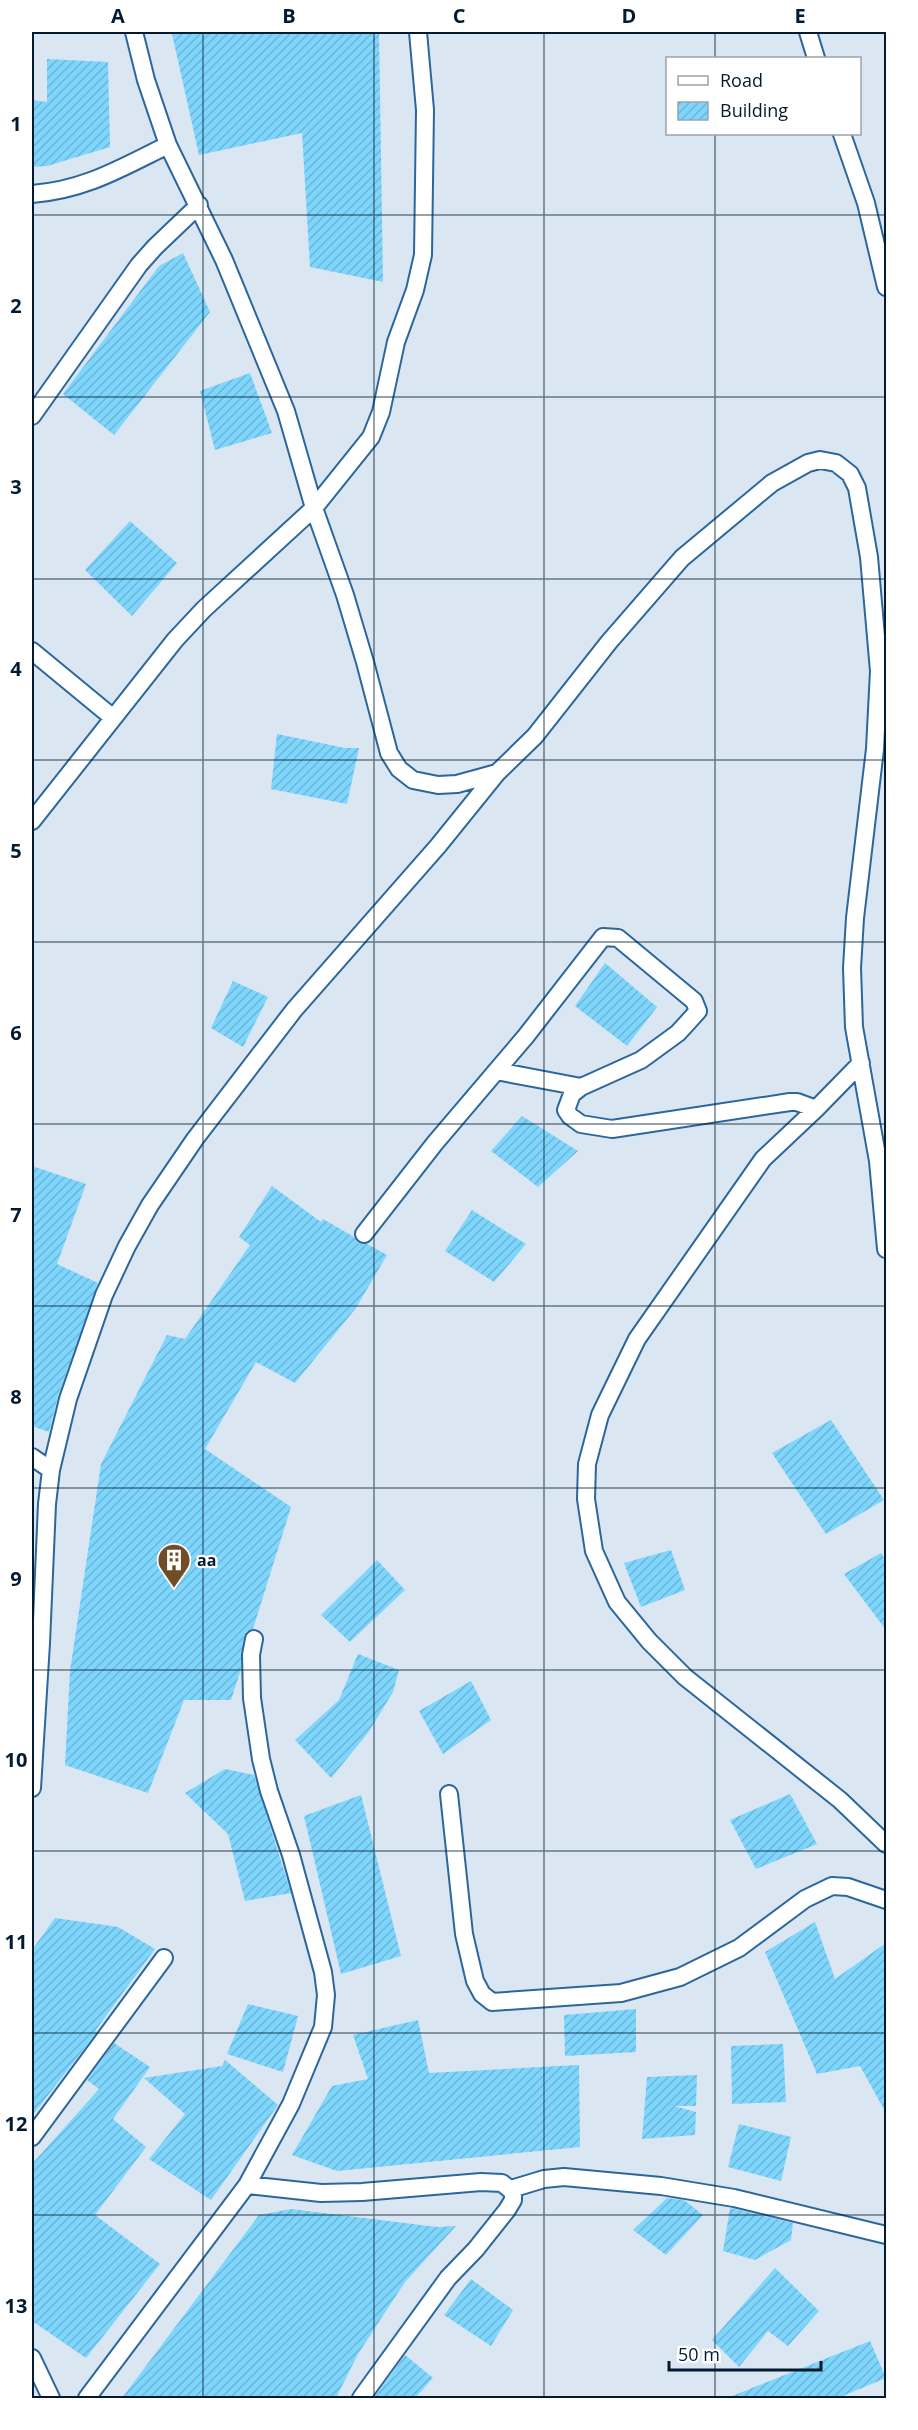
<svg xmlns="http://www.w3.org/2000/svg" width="918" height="2430" font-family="'Open Sans',sans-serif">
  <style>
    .building { fill: url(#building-hatch) }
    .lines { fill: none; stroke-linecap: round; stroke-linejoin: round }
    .street-casing { stroke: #2c679c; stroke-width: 20 }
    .street { stroke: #fff; stroke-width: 16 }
    .grid { fill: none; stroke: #031b30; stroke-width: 1.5; stroke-opacity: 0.55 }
    .labels { text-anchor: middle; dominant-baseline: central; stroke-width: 4.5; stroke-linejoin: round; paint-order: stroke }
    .poi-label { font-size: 16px; font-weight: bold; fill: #031b30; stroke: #fff; text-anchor: start }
    .neatline { fill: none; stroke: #031b30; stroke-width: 2 }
    .grid-label { font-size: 20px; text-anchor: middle; font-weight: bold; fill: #031b30 }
  </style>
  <defs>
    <pattern id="building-hatch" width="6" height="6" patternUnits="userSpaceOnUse" patternTransform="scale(1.5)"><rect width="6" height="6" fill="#7fd6fd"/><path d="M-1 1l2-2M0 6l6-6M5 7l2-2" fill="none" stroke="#6cb7d9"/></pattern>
  </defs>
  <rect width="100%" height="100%" fill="#dae6f2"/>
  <path class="building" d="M192 32H379L383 282 310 267 302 133 199 155 172 34Z
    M47 59 108 62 110 147 47 166 32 167V100L47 102Z
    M183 253 210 312 114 435 63 394 159 266Z
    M250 373 272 433 215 450 200 391Z
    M130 521 177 563 132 616 85 570Z
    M277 734 345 748H359L347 804 271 789Z
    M605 963 657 1007 627 1046 575 1006Z
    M233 981 268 997 243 1047 211 1028Z
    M522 1116 578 1151 538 1187 491 1151Z
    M32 1166 86 1184 57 1264 98 1283 58 1396 49 1432 32 1426Z
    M272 1186 321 1222 323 1219 354 1237 358 1243 367 1244 387 1255 356 1308 295 1383 256 1362 205 1449 291 1507 253 1629 246 1632 244 1637 241 1669 231 1700H184L148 1793 65 1765 70 1671 101 1464 167 1335 185 1339 250 1245 239 1237Z
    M472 1210 526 1244 494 1282 445 1251Z
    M831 1420 884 1500 826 1534 772 1453Z
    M671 1550 685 1590 641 1607 624 1563Z
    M881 1553 886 1561V1630L844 1574Z
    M377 1560 405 1590 350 1642 321 1615Z
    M358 1654 399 1670 393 1692 368 1733 331 1778 295 1740 339 1700Z
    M471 1681 491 1720 443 1754 419 1711Z
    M225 1769 254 1775 291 1893 245 1901 228 1834 185 1793Z
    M790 1794 817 1844 756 1869 730 1820Z
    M361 1795 401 1956 341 1974 304 1816Z
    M55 1918 118 1927 155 1949 95 2031 97 2032 32 2116V1950Z
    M815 1922 835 1979 886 1943V2113L860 2066 817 2074 765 1952Z
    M248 2004 298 2016 283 2072 227 2054Z
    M636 2009V2052L565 2056 564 2015Z
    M418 2020 429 2073 579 2065 580 2147 337 2171 292 2155 332 2086 368 2079 353 2035Z
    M114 2043 150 2067 113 2119 146 2147 95 2215 160 2264 86 2358 32 2321V2164L99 2089 87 2080Z
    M783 2044 786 2102 732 2104 731 2046Z
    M225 2060 278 2105 211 2200 149 2159 185 2114 144 2078 222 2066Z
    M697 2075 696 2106H674L696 2112 695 2135 642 2139 647 2077Z
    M739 2124 791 2137 781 2181 728 2167Z
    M667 2198 684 2200 703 2215 666 2255 633 2230Z
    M730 2208 793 2223 791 2240 755 2260 723 2251Z
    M291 2209 437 2227 456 2226 405 2282 358 2354 336 2398H122L259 2215Z
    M775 2268 819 2311 788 2346 768 2331 739 2367 712 2340Z
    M471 2279 513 2310 491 2346 444 2315Z
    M870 2341 886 2378 838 2398H727Z
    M405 2355 433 2378 415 2398H374Z"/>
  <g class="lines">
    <g class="street-casing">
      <path id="street" d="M134 32 146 80 168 145 224 260 286 411 314 508 345 595 365 662 389 753 399 769 413 780 438 785 457 784 497 773 535 736 609 642 682 558 772 483 808 463 820 460 836 463 850 474 857 488 869 557 879 671
        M808 32 816 58
        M842 134 866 203 886 287
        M32 194C85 190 121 168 168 145
        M32 416 139 265 155 247 199 205
        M32 651 112 717
        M882 662 879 671 875 749 855 918 852 968 854 1027 878 1161 886 1249
        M32 821 175 640 204 609 314 508 371 437 381 412 396 342 415 290 423 255 425 110 418 32
        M496 1071 581 1087
        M816 1109 763 1159 637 1339 600 1415 587 1464 586 1499 594 1551 617 1602 649 1641 685 1677 840 1800 886 1844
        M364 1234 435 1143 526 1036 603 937 618 938 694 1001 698 1011 678 1033 641 1060 581 1087 572 1094 566 1110 570 1116 581 1124 612 1129 790 1102H797L816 1109 861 1063
        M32 1457 51 1470
        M32 1788 41 1643 47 1504 51 1470 68 1399 104 1295 127 1246 150 1205 195 1139 294 1010 438 846 497 773
        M449 1794 464 1934 475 1981 482 1994 492 2002 621 1993 680 1977 739 1948 805 1899 832 1886 848 1887 886 1900
        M32 2137 164 1958
        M247 2185 321 2193 362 2192 481 2182 502 2183 513 2192V2200L507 2210 476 2249 448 2278 361 2398
        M511 2189 544 2179 564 2177 661 2186 734 2198 886 2235
        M32 2358 51 2398
        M87 2398 247 2185 291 2104 323 2027 326 1995 323 1972 291 1855 269 1791 261 1759 252 1698 251 1655 254 1639"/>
    </g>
    <use href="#street" class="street"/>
  </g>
  <path class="grid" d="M203 32V2398M374 32V2398M544 32V2398M715 32V58M715 134V2398M32 215H886M32 397H886M32 579H886M32 760H886M32 942H886M32 1124H886M32 1306H886M32 1488H886M32 1670H886M32 1851H886M32 2033H886M32 2215H886"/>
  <defs>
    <g id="building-pin" transform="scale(1.725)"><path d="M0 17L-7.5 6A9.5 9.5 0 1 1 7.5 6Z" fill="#704d26" stroke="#fff"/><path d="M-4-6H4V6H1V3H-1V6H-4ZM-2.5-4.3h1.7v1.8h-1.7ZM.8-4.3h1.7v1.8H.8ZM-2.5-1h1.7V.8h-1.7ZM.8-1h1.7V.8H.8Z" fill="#fff"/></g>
  </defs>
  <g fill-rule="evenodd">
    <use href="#building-pin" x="174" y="1560"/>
  </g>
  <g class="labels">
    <g class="poi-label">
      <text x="197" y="1560">aa</text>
    </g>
  </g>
  <rect width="918" height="2430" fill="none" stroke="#ffffff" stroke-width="66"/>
  <rect x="666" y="57" width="195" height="78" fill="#ffffff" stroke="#9aa4ac" stroke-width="1.5"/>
  <rect x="678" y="76" width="30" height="9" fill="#ffffff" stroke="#9aa4ac" stroke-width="1.5"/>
  <text x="720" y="87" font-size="18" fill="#031b30">Road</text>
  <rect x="678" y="102" width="30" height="18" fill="url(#building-hatch)" stroke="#9aa4ac" stroke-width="1.5"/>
  <text x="720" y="117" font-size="18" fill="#031b30">Building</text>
  <path d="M669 2361v9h152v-9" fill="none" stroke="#031b30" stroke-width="3"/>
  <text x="678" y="2361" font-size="18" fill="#031b30" stroke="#ffffff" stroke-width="4.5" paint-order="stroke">50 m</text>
  <rect x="33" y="33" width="852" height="2364" class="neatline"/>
  <g class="grid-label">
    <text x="118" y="23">A</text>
    <text x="289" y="23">B</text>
    <text x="459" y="23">C</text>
    <text x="629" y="23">D</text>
    <text x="800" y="23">E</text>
    <text x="16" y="131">1</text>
    <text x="16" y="313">2</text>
    <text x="16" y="494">3</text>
    <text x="16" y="676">4</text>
    <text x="16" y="858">5</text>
    <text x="16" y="1040">6</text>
    <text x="16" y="1222">7</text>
    <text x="16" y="1404">8</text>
    <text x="16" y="1586">9</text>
    <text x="16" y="1767">10</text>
    <text x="16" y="1949">11</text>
    <text x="16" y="2131">12</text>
    <text x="16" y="2313">13</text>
  </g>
</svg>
